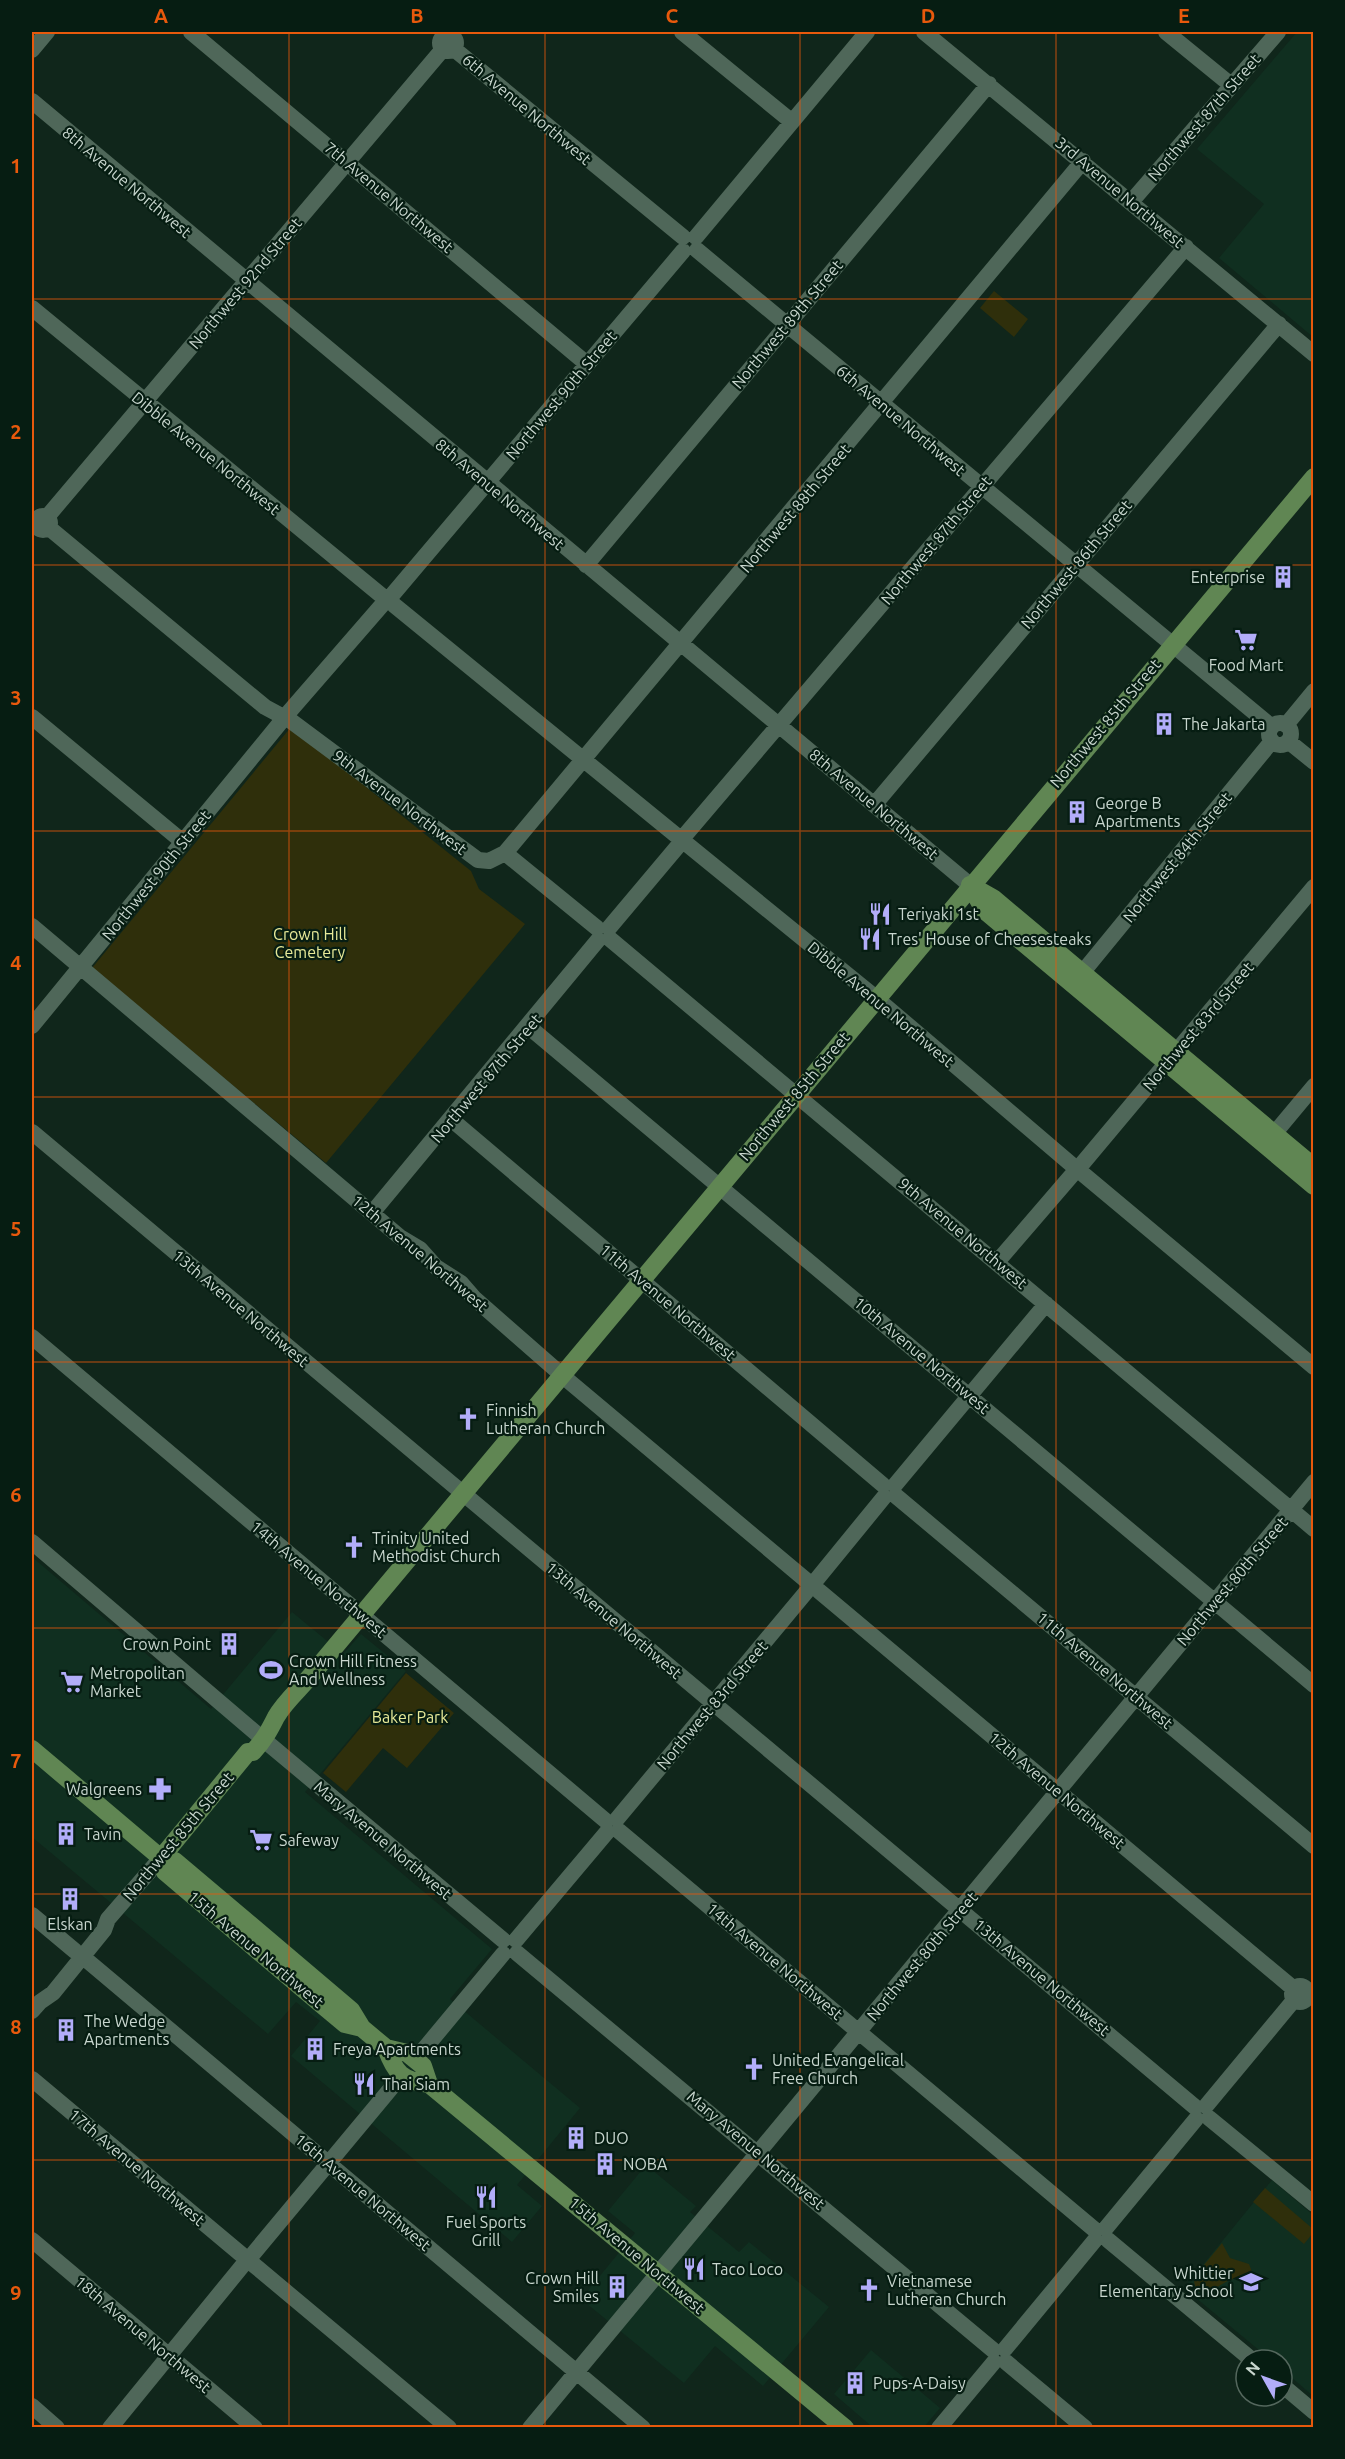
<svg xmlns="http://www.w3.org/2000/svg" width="1345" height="2459" viewBox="0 0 1345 2459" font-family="Ubuntu,sans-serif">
	<rect width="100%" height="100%" fill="#10261b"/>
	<path fill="#102f20" d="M1297,32H1313V337L1219,258L1264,204L1197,149Z
		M32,1557L211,1709L292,1612L343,1654L361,1634L406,1671L305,1792L492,1949L450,1999L580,2108L517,2185L542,2206L512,2242L291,2056L320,2021L296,2002L268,2034L32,1837Z
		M646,2165L696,2206L690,2212L739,2252L749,2242L829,2307L763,2386L715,2346L684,2383L581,2299L635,2233L608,2211Z
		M1272,2180L1313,2215V2396L1282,2369V2360H1271L1184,2288Z
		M871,2350L940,2408L924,2427H869L870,2425L834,2394Z"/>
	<path fill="#2f2f0b" d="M994,291L1028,319L1014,337L980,308Z
		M291,727L471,871L479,889L525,924L326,1163L92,968Z
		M406,1673L454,1713L407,1768L383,1748L346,1792L323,1773Z
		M1265,2188L1313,2229V2233L1304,2244L1253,2202Z
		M1222,2243L1230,2258L1249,2264L1254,2277C1246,2277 1238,2277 1230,2280C1218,2285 1194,2307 1194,2277Z"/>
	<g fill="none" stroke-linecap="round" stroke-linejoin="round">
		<path stroke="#4f6759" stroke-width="16" d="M191,32L587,364
			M682,32L791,121
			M924,32L1314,354
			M1166,32L1231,85
			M440 43a8 8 0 1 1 16 0a8 8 0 1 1-16 0Z
			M454,49L683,237
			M32,50L47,32
			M32,101L970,885
			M1131,202L1278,32
			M696,237L867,32
			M697,250L1272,727
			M32,308L382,596
			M36 523a7 7 0 1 1 14 0a7 7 0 1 1-14 0Z
			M47,517L443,49
			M48,527L265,707L278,714
			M586,565L989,84
			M393,594L683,251
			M394,605L677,836
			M289,712L382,605
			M32,717L183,842
			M291,721L478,860L489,861L505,853L597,928
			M1269 734a11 11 0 1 1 22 0a11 11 0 1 1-22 0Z
			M1286,725L1314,691
			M1288,741L1314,762
			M874,805L1279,324
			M686,834L1186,247
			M688,845L876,998L1072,1165
			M505,853L1083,161
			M32,926L400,1237L420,1249L436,1267L461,1283L474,1298L571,1383L807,1581
			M609,928L678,846
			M610,939L1314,1529
			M1082,973L1272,741
			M32,1026L280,723
			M529,1027L1314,1685
			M452,1120L883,1485
			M32,1132L1195,2107
			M1274,1134L1314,1086
			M1082,1164L1314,887
			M1083,1174L1314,1367
			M372,1213L598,940
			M997,1262L1072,1175
			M32,1337L606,1821
			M895,1485L1046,1304
			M896,1496L1314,1846
			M32,1542L257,1734
			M817,1579L884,1497
			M819,1591L1294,1989
			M264,1740L503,1940
			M617,1819L807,1591
			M619,1831L1095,2230
			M32,1915L75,1951
			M516,1940L607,1832
			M517,1953L993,2350
			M83,1957L643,2428
			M1292 1994a8 8 0 1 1 16 0a8 8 0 1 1-16 0Z
			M32,2011L40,2002L53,1993L104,1930L108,1919L161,1858
			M415,2060L503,1954
			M32,2079L242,2255
			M1206,2106L1294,2000
			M1209,2118L1314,2204
			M1106,2228L1196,2119
			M32,2240L255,2428
			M1108,2240L1252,2360
			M253,2254L402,2075
			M254,2265L449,2428
			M1005,2349L1095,2240
			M1006,2362L1085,2428
			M1282,2385L1314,2412
			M32,2406L57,2428
			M110,2428L243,2265
			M530,2428L1314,1482
			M939,2428L994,2362"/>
		<path stroke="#608653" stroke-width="18" d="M970,885L984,910L1314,1186
			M970,885L993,898L1314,1167
			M32,1749L161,1858L175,1861L351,2010L362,2028L386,2048L407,2053L423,2066L429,2084L845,2428
			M161,1858L248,1752H253C264,1740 269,1731 276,1717C285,1701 302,1687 313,1673L1314,477
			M161,1858L165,1872L322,2005L345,2024L362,2028
			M386,2048C395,2073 402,2081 429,2084"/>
	</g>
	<path fill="none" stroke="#e8590c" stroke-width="1.5" stroke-opacity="0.55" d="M289,32V2428M545,32V2428M800,32V2428M1056,32V2428M32,299H1314M32,565H1314M32,831H1314M32,1097H1314M32,1362H1314M32,1628H1314M32,1894H1314M32,2160H1314"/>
	<defs>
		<g id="building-bare" transform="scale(1.8)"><path d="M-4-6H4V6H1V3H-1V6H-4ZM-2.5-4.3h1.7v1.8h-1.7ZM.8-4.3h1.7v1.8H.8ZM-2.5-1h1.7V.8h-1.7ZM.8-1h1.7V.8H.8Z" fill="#b2adf9" stroke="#061d12" stroke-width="2.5" paint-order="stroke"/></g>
		<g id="supermarket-bare" transform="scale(1.8)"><path d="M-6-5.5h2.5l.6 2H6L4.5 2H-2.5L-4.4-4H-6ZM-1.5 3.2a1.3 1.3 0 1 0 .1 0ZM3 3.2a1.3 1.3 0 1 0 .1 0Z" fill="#b2adf9" stroke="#061d12" stroke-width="2.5" paint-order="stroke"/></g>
		<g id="restaurant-bare" transform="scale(1.8)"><path d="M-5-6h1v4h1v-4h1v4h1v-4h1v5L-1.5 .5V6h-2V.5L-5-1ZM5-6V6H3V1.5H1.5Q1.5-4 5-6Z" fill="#b2adf9" stroke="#061d12" stroke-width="2.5" paint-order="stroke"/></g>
		<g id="church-bare" transform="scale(1.8)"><path d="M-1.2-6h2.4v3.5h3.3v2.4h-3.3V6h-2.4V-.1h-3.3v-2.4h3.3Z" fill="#b2adf9" stroke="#061d12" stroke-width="2.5" paint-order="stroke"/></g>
		<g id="stadium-bare" transform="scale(1.8)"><path d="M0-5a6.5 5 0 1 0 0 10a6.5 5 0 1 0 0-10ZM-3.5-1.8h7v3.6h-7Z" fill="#b2adf9" stroke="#061d12" stroke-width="2.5" paint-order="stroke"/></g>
		<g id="pharmacy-bare" transform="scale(1.8)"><path d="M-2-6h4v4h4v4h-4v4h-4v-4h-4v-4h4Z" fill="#b2adf9" stroke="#061d12" stroke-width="2.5" paint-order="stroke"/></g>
		<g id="school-bare" transform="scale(1.8)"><path d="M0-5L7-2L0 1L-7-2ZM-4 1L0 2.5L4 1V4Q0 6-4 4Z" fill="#b2adf9" stroke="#061d12" stroke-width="2.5" paint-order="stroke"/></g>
	</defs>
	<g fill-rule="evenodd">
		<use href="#building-bare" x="1283" y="577"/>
		<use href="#supermarket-bare" x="1246" y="640"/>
		<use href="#building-bare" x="1164" y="724"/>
		<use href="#building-bare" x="1077" y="812"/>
		<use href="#restaurant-bare" x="880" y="914"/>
		<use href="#restaurant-bare" x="870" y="939"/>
		<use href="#church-bare" x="468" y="1419"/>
		<use href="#church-bare" x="354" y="1547"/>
		<use href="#building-bare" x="229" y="1644"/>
		<use href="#stadium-bare" x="271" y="1670"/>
		<use href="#supermarket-bare" x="72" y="1682"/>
		<use href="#pharmacy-bare" x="160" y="1789"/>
		<use href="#building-bare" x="66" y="1834"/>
		<use href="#supermarket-bare" x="261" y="1840"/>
		<use href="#building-bare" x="70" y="1899"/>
		<use href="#building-bare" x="66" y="2030"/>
		<use href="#building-bare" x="315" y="2049"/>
		<use href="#church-bare" x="754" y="2069"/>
		<use href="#restaurant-bare" x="364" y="2084"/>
		<use href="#building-bare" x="576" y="2138"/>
		<use href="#building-bare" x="605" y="2164"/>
		<use href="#restaurant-bare" x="486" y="2197"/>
		<use href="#restaurant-bare" x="694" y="2269"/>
		<use href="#school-bare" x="1251" y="2282"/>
		<use href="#building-bare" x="617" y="2287"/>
		<use href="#church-bare" x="869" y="2290"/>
		<use href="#building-bare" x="855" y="2383"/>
	</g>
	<g text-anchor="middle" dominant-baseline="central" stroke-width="4.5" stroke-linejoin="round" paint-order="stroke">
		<g font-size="16" fill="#c8d6ce" stroke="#061d12">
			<text transform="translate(527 109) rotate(40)">6th Avenue Northwest</text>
			<text transform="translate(1204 117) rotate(-49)">Northwest 87th Street</text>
			<text transform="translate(127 182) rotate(40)">8th Avenue Northwest</text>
			<text transform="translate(1120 192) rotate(40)">3rd Avenue Northwest</text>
			<text transform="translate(389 197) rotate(40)">7th Avenue Northwest</text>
			<text transform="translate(245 283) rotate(-50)">Northwest 92nd Street</text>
			<text transform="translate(787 324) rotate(-50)">Northwest 89th Street</text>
			<text transform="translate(561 395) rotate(-50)">Northwest 90th Street</text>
			<text transform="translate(901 420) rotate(40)">6th Avenue Northwest</text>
			<text transform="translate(206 453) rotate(39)">Dibble Avenue Northwest</text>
			<text transform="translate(500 494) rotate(40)">8th Avenue Northwest</text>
			<text transform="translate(795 508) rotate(-50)">Northwest 88th Street</text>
			<text transform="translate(936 540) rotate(-50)">Northwest 87th Street</text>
			<text transform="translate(1076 564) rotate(-50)">Northwest 86th Street</text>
			<text transform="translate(1105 723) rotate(-50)">Northwest 85th Street</text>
			<text transform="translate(400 802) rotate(37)">9th Avenue Northwest</text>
			<text transform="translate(874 804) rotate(40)">8th Avenue Northwest</text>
			<text transform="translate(1177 857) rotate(-51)">Northwest 84th Street</text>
			<text transform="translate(156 875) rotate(-51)">Northwest 90th Street</text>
			<text transform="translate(881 1004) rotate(40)">Dibble Avenue Northwest</text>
			<text transform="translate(1198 1026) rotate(-50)">Northwest 83rd Street</text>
			<text transform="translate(486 1078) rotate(-50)">Northwest 87th Street</text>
			<text transform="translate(794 1096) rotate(-50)">Northwest 85th Street</text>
			<text transform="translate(963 1233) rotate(40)">9th Avenue Northwest</text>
			<text transform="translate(420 1253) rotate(40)">12th Avenue Northwest</text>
			<text transform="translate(668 1302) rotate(40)">11th Avenue Northwest</text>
			<text transform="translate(241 1308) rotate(40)">13th Avenue Northwest</text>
			<text transform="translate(922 1355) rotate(40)">10th Avenue Northwest</text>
			<text transform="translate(319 1579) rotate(40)">14th Avenue Northwest</text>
			<text transform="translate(1232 1581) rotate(-50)">Northwest 80th Street</text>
			<text transform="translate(614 1620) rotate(40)">13th Avenue Northwest</text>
			<text transform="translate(1105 1670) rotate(40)">11th Avenue Northwest</text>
			<text transform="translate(712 1705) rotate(-50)">Northwest 83rd Street</text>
			<text transform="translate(1057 1790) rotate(40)">12th Avenue Northwest</text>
			<text transform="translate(178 1836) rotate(-50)">Northwest 85th Street</text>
			<text transform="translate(383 1840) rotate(40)">Mary Avenue Northwest</text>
			<text transform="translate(256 1949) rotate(40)">15th Avenue Northwest</text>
			<text transform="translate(922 1956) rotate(-50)">Northwest 80th Street</text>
			<text transform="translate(775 1961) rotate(40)">14th Avenue Northwest</text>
			<text transform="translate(1042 1977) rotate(40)">13th Avenue Northwest</text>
			<text transform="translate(756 2150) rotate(40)">Mary Avenue Northwest</text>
			<text transform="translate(137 2167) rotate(40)">17th Avenue Northwest</text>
			<text transform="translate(363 2192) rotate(40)">16th Avenue Northwest</text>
			<text transform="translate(637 2255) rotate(40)">15th Avenue Northwest</text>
			<text transform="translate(143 2334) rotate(40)">18th Avenue Northwest</text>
		</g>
		<g font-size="16" fill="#c8d6ce" stroke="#061d12" text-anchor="start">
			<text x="1265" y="577" text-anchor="end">Enterprise</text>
			<text x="1246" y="665" text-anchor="middle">Food Mart</text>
			<text x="1182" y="724">The Jakarta</text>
			<text x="1095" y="803">George B<tspan x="1095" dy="18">Apartments</tspan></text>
			<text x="898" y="914">Teriyaki 1st</text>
			<text x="888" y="939">Tres' House of Cheesesteaks</text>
			<text x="486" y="1410">Finnish<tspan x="486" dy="18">Lutheran Church</tspan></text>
			<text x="372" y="1538">Trinity United<tspan x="372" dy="18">Methodist Church</tspan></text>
			<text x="211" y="1644" text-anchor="end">Crown Point</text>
			<text x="289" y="1661">Crown Hill Fitness<tspan x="289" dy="18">And Wellness</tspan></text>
			<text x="90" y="1673">Metropolitan<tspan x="90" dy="18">Market</tspan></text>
			<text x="142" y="1789" text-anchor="end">Walgreens</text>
			<text x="84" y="1834">Tavin</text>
			<text x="279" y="1840">Safeway</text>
			<text x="70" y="1924" text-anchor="middle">Elskan</text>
			<text x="84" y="2021">The Wedge<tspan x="84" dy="18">Apartments</tspan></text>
			<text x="333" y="2049">Freya Apartments</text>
			<text x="772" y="2060">United Evangelical<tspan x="772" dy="18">Free Church</tspan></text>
			<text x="382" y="2084">Thai Siam</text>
			<text x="594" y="2138">DUO</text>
			<text x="623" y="2164">NOBA</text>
			<text x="486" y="2222" text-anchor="middle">Fuel Sports<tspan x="486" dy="18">Grill</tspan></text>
			<text x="712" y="2269">Taco Loco</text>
			<text x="1233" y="2273" text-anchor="end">Whittier<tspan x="1233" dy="18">Elementary School</tspan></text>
			<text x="599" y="2278" text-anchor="end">Crown Hill<tspan x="599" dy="18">Smiles</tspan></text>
			<text x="887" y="2281">Vietnamese<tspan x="887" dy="18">Lutheran Church</tspan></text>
			<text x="873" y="2383">Pups-A-Daisy</text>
		</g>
		<g font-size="16" fill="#e7e998" stroke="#061d12">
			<text x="310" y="934">Crown Hill<tspan x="310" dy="18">Cemetery</tspan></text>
			<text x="410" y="1717">Baker Park</text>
		</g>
	</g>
	<rect width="1345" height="2459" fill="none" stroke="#061d12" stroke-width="66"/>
	<g transform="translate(1264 2378) rotate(310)"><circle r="28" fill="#061d12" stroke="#54675d" stroke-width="1.5"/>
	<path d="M0-4.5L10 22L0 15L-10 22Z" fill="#b2adf9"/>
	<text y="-9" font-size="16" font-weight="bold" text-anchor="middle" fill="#c8d6ce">N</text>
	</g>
	<rect x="33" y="33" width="1279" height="2393" fill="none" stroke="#e8590c" stroke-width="2"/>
	<g font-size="20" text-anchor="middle" font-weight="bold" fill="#e8590c">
		<text x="161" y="23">A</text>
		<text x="417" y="23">B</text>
		<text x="672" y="23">C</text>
		<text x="928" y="23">D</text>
		<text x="1184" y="23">E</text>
		<text x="16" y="173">1</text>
		<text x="16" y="439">2</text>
		<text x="16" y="705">3</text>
		<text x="16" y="970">4</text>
		<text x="16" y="1236">5</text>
		<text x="16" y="1502">6</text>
		<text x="16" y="1768">7</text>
		<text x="16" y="2034">8</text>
		<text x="16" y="2300">9</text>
	</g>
</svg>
